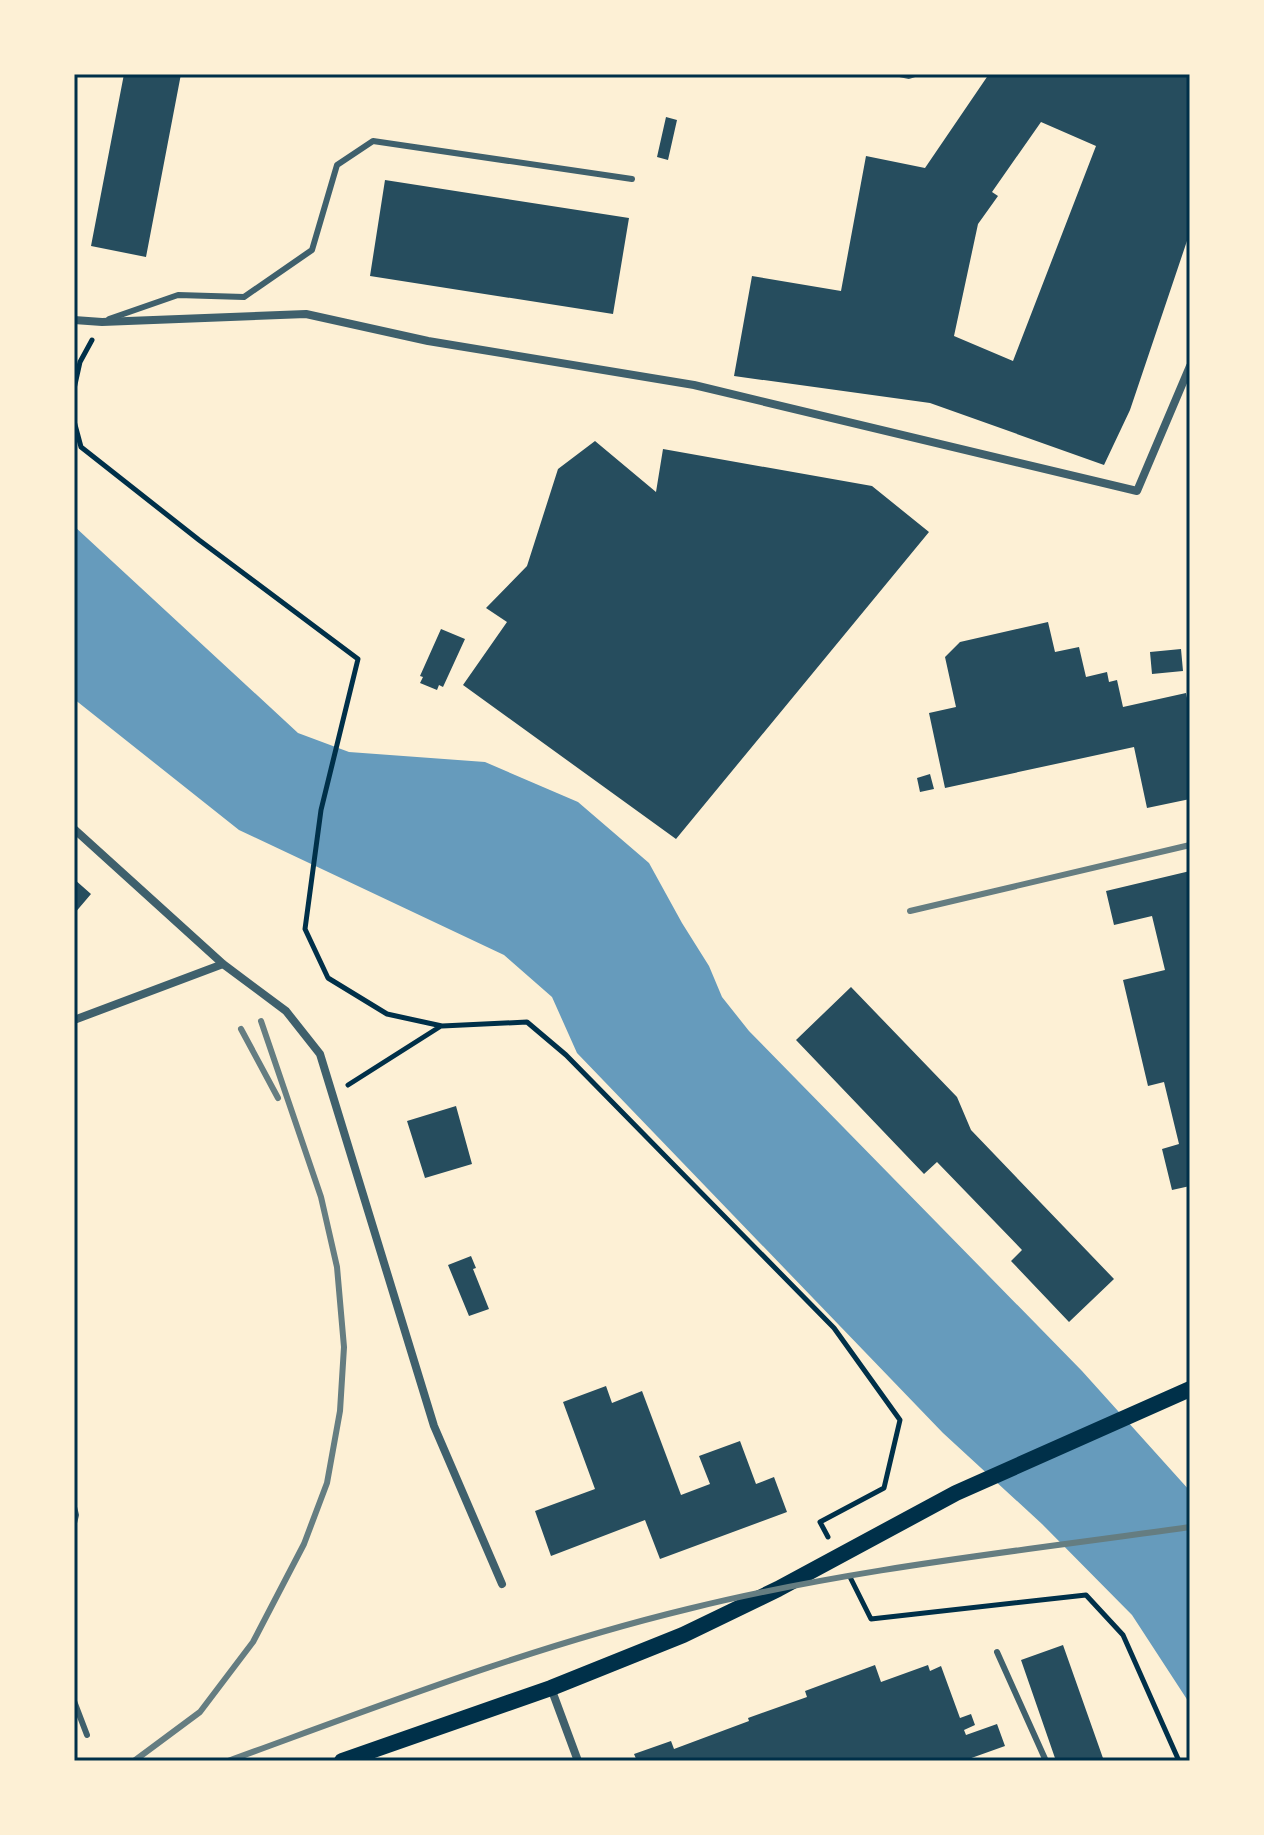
<svg xmlns="http://www.w3.org/2000/svg" width="1264" height="1835" viewBox="0 0 1264 1835" font-family="'Roboto Condensed',sans-serif">
	<rect width="100%" height="100%" fill="#fdf0d5"/>
	<path fill="#669bbc" d="M74,526L298,733L349,752L485,762L578,802L649,863L682,923L709,966L722,997L749,1031L1082,1371L1190,1491V1704L1132,1615L1042,1524L943,1433L577,1053L552,997L504,955L239,830L74,699Z"/>
	<path fill="#264d5e" fill-rule="evenodd" d="M124,74H181L146,257L91,246Z
		M989,74H1190V232L1130,410L1104,465L930,403L734,376L752,276L841,291L866,156L925,168ZM1041,122L1096,146L1013,361L954,336L978,224L998,196L992,192Z
		M666,117L677,120L668,160L657,157Z
		M385,180L629,218L613,314L370,276Z
		M595,441L656,492L663,449L872,486L929,532L676,839L463,685L507,622L486,608L527,566L558,469Z
		M1048,622L1055,652L1079,647L1086,677L1107,672L1109,682L1117,680L1123,707L1186,693L1190,713V799L1147,808L1134,747L945,788L929,713L956,707L945,657L960,642Z
		M441,629L465,639L443,687L439,685L437,690L420,683L423,677L420,676Z
		M1181,649L1183,671L1152,674L1150,652Z
		M930,774L934,789L920,792L917,778Z
		M1190,871V1186L1172,1190L1162,1149L1179,1144L1164,1082L1148,1086L1123,980L1165,970L1152,916L1114,925L1106,891Z
		M74,879L91,894L74,914Z
		M851,987L957,1097L971,1130L1114,1279L1069,1322L1011,1261L1022,1250L937,1162L924,1174L796,1040Z
		M456,1106L472,1164L425,1178L407,1121Z
		M471,1256L476,1268L473,1269L489,1309L469,1316L448,1265Z
		M606,1386L612,1403L642,1391L681,1495L710,1484L699,1456L740,1441L756,1484L774,1477L787,1512L660,1559L645,1520L551,1556L535,1511L595,1489L563,1402Z
		M1063,1645L1104,1761H1056L1021,1660Z
		M875,1665L881,1682L928,1665L930,1671L941,1666L960,1718L971,1714L975,1725L964,1730L966,1735L997,1724L1005,1746L963,1761H637L634,1754L671,1741L674,1749L749,1721L748,1718L807,1697L805,1691Z"/>
	<g fill="none" stroke-linecap="round" stroke-linejoin="round">
		<path stroke="#003049" stroke-width="5" d="M74,389L80,362L92,340
			M74,421L81,447L199,540L358,659L321,810L305,929L328,978L387,1014L442,1026L527,1022L566,1055L834,1328L900,1420L884,1488L820,1522L828,1537
			M348,1085L441,1026
			M850,1577L871,1619L1086,1595L1123,1635L1179,1761"/>
		<path stroke="#3f606c" stroke-width="6" d="M900,74L909,76L915,74
			M109,319L178,295L244,297L312,250L337,165L373,141L632,179
			M74,1507L76,1515L74,1523
			M997,1652L1046,1761
			M74,1701L87,1735"/>
		<path stroke="#3f606c" stroke-width="8" d="M74,320L102,322L306,314L428,341L694,385L1137,491L1190,366
			M74,829L223,964L286,1011L320,1054L434,1426L502,1584
			M74,1020L223,964
			M551,1688L578,1761"/>
		<path stroke="#003049" stroke-width="16" d="M342,1761L551,1688L683,1635L778,1589L956,1493L1190,1389"/>
		<path stroke="#657d81" stroke-width="6" d="M910,911L1190,845
			M241,1029L278,1098
			M134,1761L200,1712L253,1642L304,1544L327,1483L340,1411L344,1347L337,1267L321,1197L261,1021
			M228,1761C379,1706 531,1647 688,1609C853,1568 1022,1551 1190,1527"/>
	</g>
	<rect width="1264" height="1835" fill="none" stroke="#fdf0d5" stroke-width="152"/>
	<rect x="76" y="76" width="1112" height="1683" fill="none" stroke="#003049" stroke-width="3"/>
</svg>
